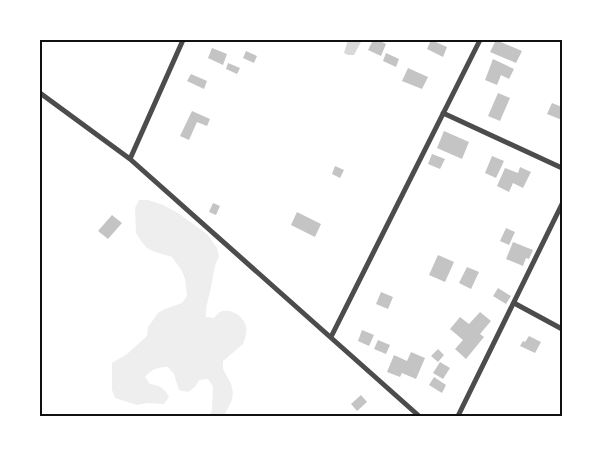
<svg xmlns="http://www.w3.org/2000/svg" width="602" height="456" viewBox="0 0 602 456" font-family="'Space Grotesk',sans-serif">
	<rect width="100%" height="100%" fill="#fff"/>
	<path fill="#eee" d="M139,200H148L163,205L178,213L207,234L217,248L219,256C213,268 213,280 210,292C208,301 205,308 206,317L214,318C216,316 218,313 220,312C230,307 245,317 246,327C247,333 245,339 243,344L223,361V369L231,384L233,392L232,400L224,416H209L212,410L213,386L208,379L199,380L195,387L188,392L179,390L174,374L168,367C158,367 152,369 145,377L150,384C160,385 164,388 169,397L164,404L147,403L137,405L115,398L112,390V363L127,354L147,336L148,327L158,313L165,309L182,303L187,296L185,279L182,271L172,257L155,252L147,248L141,241L136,233L135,208Z"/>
	<path fill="#d9d9d9" d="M348,40H362L354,55H348L344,53Z"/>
	<path fill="#c4c4c4" d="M373,40H378L386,44L381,56L368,50Z
		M431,40L447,47L443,57L427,49Z
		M496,40L522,51L516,63L490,52Z
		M212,48L227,54L223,65L208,58Z
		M246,51L257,56L254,63L243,58Z
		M386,53L399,59L396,67L383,61Z
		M493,59L514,69L509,79L501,75L497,85L485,80Z
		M228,63L240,68L237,74L226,69Z
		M408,68L428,77L422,89L402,81Z
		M191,74L207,81L204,89L187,81Z
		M498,93L510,98L500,121L488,116Z
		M552,103L562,107V120L547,114Z
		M192,111L210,119L207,126L197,122L189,140L180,136Z
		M444,131L469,142L462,159L437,148Z
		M432,154L445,159L440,169L428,164Z
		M492,156L504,161L496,178L485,173Z
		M335,166L344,170L340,178L332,174Z
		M520,167L531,172L523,188L513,183L509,192L497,186L505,168L518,173Z
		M213,203L220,206L216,215L209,212Z
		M297,212L321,224L315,237L291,225Z
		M112,215L122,223L108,239L98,231Z
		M506,228L515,232L509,245L500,241Z
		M513,242L533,250L529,259L526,258L523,266L506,259Z
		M438,255L454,262L445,282L429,275Z
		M467,267L479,272L471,289L459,283Z
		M498,288L511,296L506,304L493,296Z
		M381,292L393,297L388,309L376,304Z
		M480,312L491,321L480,334L484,337L466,359L455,349L463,340L450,329L460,317L469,324Z
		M362,330L374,335L369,346L358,341Z
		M529,336L541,342L535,353L520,346L523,341L525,342Z
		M378,340L390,345L386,354L374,349Z
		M438,349L444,355L438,362L431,356Z
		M411,352L425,358L416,379L402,373L400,377L387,372L394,355L407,361Z
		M440,362L450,368L443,379L433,373Z
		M434,377L446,385L442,393L429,385Z
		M361,395L367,402L357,411L351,404Z"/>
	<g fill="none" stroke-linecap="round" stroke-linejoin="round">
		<path stroke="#4c4c4c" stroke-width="5" d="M40,93L130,159L419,416
			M443,113L562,168
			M130,159L183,40
			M514,303L562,329
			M331,337L480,40
			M458,416L562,204"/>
	</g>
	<rect width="602" height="456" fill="none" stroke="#ffffff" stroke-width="82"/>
	<rect x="41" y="41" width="520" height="374" fill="none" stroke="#111" stroke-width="2"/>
</svg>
